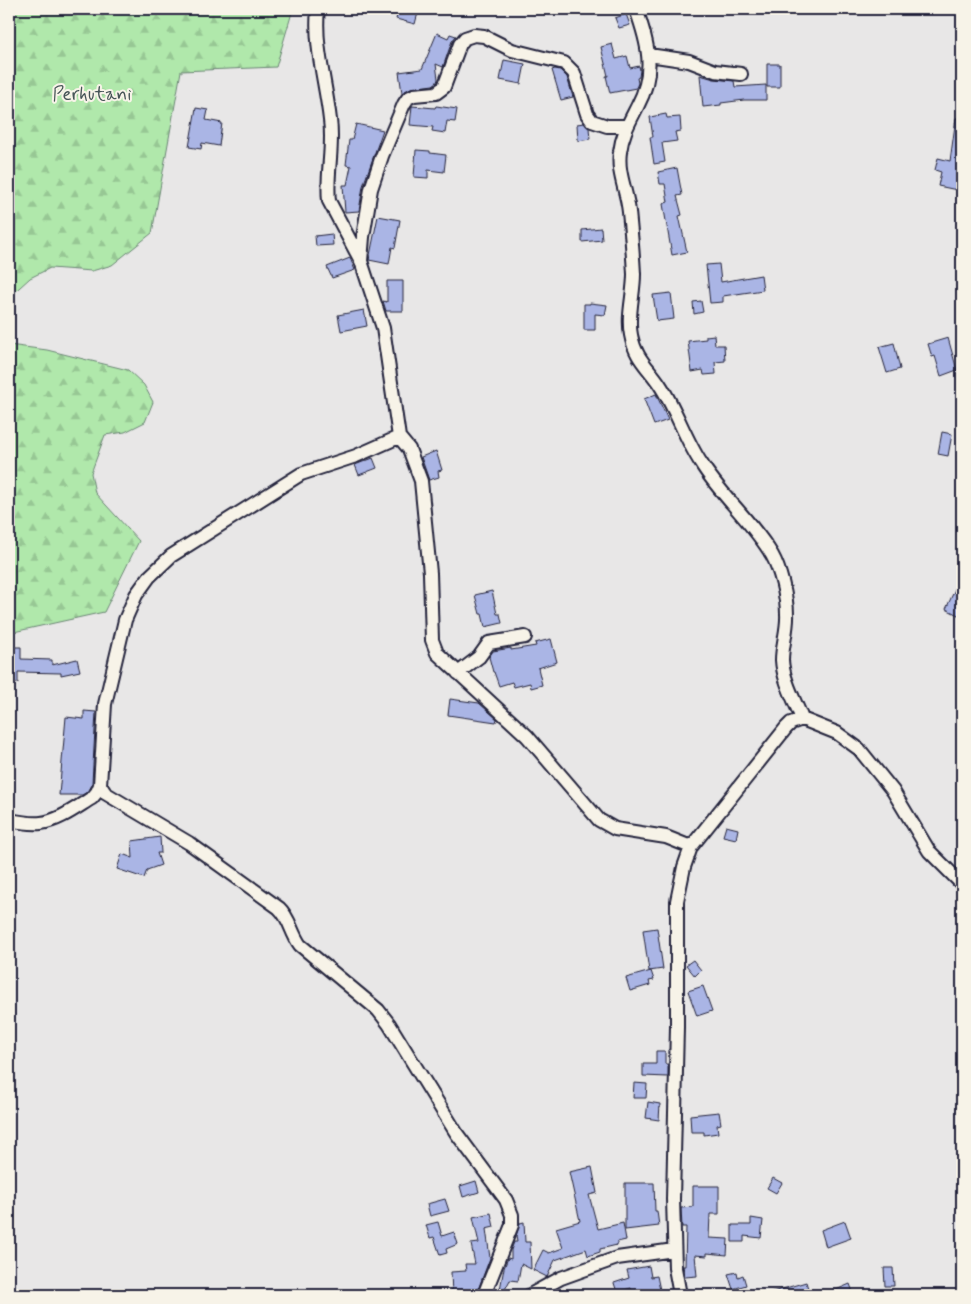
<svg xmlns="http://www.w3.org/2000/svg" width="971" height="1304" viewBox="0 0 971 1304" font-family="Mynerve,sans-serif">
	<defs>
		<pattern id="forest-firs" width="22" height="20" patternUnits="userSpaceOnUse" patternTransform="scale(1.25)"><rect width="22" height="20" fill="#b0e8ab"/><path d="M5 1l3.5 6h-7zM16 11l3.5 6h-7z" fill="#97c794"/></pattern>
	</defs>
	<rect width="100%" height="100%" fill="#e8e7e7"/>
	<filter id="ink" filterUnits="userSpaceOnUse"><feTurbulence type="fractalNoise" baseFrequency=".02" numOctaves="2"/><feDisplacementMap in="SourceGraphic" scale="10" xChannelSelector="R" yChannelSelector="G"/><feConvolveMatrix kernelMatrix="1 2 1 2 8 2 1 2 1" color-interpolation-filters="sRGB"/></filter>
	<g filter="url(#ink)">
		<path fill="url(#forest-firs)" stroke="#698573" d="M9,9H293L276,67L181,71L152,233L112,265L92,271L50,268L30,278L9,297Z
			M9,345L47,350L128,370L144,385L153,402L145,422L125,432L105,435L91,473L95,493L139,541L104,612L9,633Z"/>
		<path fill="#aab5e5" stroke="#22223b" d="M399,9H419L415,24L396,19Z
			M626,14L630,25L619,28L615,18Z
			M437,33L448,38L450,34L456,36L452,41L443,67L436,64L438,79L437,82L433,85L411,88L402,93L399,72L422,69Z
			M612,44L616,59L627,56L630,68L639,66L640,70L639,77L637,78L638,83L636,88L610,93L606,76H608L601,47Z
			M504,60L525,64L521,84L500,80Z
			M767,64H780V87H767Z
			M555,69L560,70L567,77L573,97L561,100L552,70Z
			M700,75L714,79L734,81L735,87L766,85V100H744L721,103V105L703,107Z
			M412,106L435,108L436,106L457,109L455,122L447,121L445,133L432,131L433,127L410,125Z
			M196,108L208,110L206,120L222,123L219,146L202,143L201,149L189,147Z
			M666,114L667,118L680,117L681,131L675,132L677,141L662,143L665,162L654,164L650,137H653L650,117Z
			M956,118H962V191L938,186L941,172L935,170L938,158L950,161Z
			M584,123L589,128L590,139L578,141L577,124Z
			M356,124L383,130L363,186L359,211L345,212L343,185H347L351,166L346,165L349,140H352Z
			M416,150L430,151V153L446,155L444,172L428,170V178L414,177Z
			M677,168L682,195L677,196L682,215L679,216L687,252L672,255L663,204L668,202L665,184H660L658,172Z
			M378,216L400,220L395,248L392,247L389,264L369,260Z
			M601,228L602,240L582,242V230Z
			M332,234L333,245L316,246L315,236Z
			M350,258L355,270L332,278L327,267Z
			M719,264L721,282L761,275L763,290L723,296V302L710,303L706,265Z
			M387,281H403V311H386L383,301L387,302Z
			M671,293L674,319L657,321L653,295Z
			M701,301L703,312L694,314L693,302Z
			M590,303L607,305L605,315L595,314V330H584V304H590Z
			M364,310L367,326L341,331L338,315Z
			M714,335L715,345H724L725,361L715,362L716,374L704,375L703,370L692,372L688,341L706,339V336Z
			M948,338L957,370L941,376L935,356L932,357L928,344Z
			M894,343L900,369L887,373L879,347Z
			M656,394L668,420L654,425L644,399Z
			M942,432L952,434L948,456L938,454Z
			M436,451L442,470L438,471L439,477L429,480L421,457Z
			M373,458L377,468L359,475L355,465Z
			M956,587L962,590V617L946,609Z
			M492,591L497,614H500L502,623L485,627L482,614H480L475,595Z
			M551,639L557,662L538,668L542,685L531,688L530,683L514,687L512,682L499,686L494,672H493L489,657L493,651L511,648V650L536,646L535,643Z
			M9,647H21V659L52,660V665L77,659L80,671L61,675V673L18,672V683H9Z
			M450,699L479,703L497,719L496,722L448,715Z
			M84,711L96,712L92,783L87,792L82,795H59L66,717L84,719Z
			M726,826L738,829L736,839L723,836Z
			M160,837L161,853H157L161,865L147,870L144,878L117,869L122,854L133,858L132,841Z
			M657,928L663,969L649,971L643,930Z
			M693,960L701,970L695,976L686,965Z
			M651,971L654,980L649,981L650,985L630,991L626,978Z
			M703,986L712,1011L697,1016L688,991Z
			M656,1051H665V1064H668V1077L643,1076V1064H656Z
			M634,1083L647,1084L646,1098H633Z
			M648,1102L660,1104L659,1120L646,1118Z
			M719,1112L721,1124L717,1125L718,1133L704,1135V1132H691L690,1115Z
			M592,1167L597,1193L589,1195L598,1229L623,1223L626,1240L617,1242V1245L600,1249V1252L588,1256L586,1249L555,1260L547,1277L533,1270L543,1250L549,1253L563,1248L556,1228L580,1221L569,1172Z
			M773,1178L782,1183L776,1193L767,1188Z
			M476,1181L479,1192L463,1197L460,1186Z
			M625,1183H654L655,1211H657L659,1226L625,1230Z
			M693,1186H719V1214H710L709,1238L728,1239L727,1255L707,1253V1256L695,1255L697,1276L685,1277L683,1266H685L686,1227H682L681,1208L693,1207Z
			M445,1199L449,1211L430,1216L427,1204Z
			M491,1213L494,1227L486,1229L490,1258L476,1295H452L451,1272L466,1271L465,1264H475L471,1244L479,1243L473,1217Z
			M751,1218L763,1220L761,1238L744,1236V1242H732V1225H751Z
			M845,1221L851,1238L826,1247L821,1230Z
			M438,1222L442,1236L454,1232L458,1244L446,1249L447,1253L440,1255L434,1237L430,1238L426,1225Z
			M524,1222L525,1242H530L531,1269L521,1264L518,1281L510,1280L502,1295H499L504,1268L508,1258L511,1259V1250L514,1242H517L516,1236L520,1223Z
			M649,1266L651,1277L657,1276L661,1295H632L631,1288L617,1292L614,1283L629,1278L627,1270Z
			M884,1268H893L894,1286H885Z
			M737,1272L738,1277L743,1275L746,1285L733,1289L728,1274Z
			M806,1282L810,1295H769V1293Z
			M850,1284L854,1295H824Z"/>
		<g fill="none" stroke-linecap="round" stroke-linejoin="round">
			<g stroke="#22223b" stroke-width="16">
				<path id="street" d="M318,9C314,46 326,83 330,120C334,147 326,174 329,201L361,261
					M636,9C648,43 656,71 638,105C630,121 622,134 620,152C617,173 627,191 629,212C631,232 633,254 634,274C634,294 627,316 631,335C635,358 648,367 660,385C676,409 685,439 701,463C721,496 752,521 772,555C780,569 787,597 787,614C788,629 782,645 782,660C783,680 795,701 802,719
					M649,55L689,61L715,71L741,74
					M626,126H607L592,121L587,114L574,73L564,63L512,50L484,36L474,35L465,38L460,44L444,87L436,93L414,95L408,98L404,104L382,156L371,189L363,237L361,261L383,328L399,437L409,449L421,481L430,573L432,640L437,653L527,736L599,820L615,829L666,837L691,847
					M399,437L356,456L301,474L171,556L149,577L136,595L125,620L105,704L100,785L105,793L189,843L279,908C290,918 291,933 300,945L378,1010L389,1024L457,1134L506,1200L512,1215V1225L484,1295
					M458,673L479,657L489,643L525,637
					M9,820C19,822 30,824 41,823C59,821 77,807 92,798L97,792L100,785
					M530,1295L561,1278L617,1258L674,1250
					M680,1295L675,1268L673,1199L677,1027V901L684,867L691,847L786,728L791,723L802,719L837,733L859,749L893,791L929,851L962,884"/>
			</g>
			<use href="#street" stroke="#f7f3e8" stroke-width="12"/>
		</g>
	</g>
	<g text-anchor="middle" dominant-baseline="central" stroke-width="4" stroke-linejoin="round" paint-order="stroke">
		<g font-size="19" fill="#465457" stroke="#f7f3e8">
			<text x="92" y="94">Perhutani</text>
		</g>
	</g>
	<rect width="971" height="1304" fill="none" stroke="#f7f3e8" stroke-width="30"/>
	<rect x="15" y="15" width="941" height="1274" fill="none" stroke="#22223b" stroke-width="2" filter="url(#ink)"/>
</svg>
